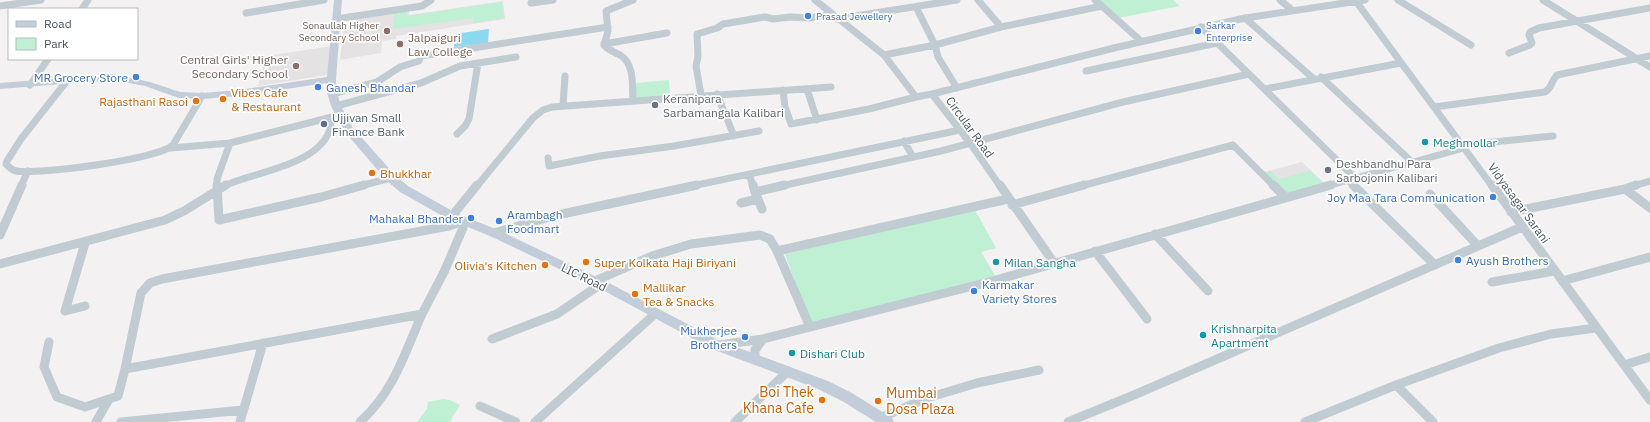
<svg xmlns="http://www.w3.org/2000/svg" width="1650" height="422" viewBox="0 0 1650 422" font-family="'IBM Plex Sans',sans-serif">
	<rect width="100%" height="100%" fill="#f3f1f1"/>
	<path fill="#e4e2e3" d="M503,1L505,19L396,36V39L382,41L381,53L340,60L344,25L356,23L357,15L409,7V15Z
		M332,46L327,75L258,86L266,56Z
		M1302,162L1326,185L1291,195L1264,172Z"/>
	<path fill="#bff0d3" d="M1098,0H1173L1180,6L1118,18Z
		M502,2L504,18L474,23L473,18L393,29L394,14L407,12V16Z
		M669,80L670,96L641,99L636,97V83Z
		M1270,171L1279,179L1310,171L1326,185L1286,193L1265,173Z
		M975,210L996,248L981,252L996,277L810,324L785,254Z
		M443,399L450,400L460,405L450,421L452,422H417L427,409L428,402Z"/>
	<path fill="#8cd8ee" d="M489,29L488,43L454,47L455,34Z"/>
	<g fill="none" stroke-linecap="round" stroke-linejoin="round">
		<path stroke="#c1cbd2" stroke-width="7" d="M633,0L606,11L608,31L604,45C608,50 614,52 620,55C635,64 632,86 633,101
			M815,0L884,55L916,97L932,94L970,143L1000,186
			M978,0L1001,27
			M1095,0L1141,41
			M1280,0L1292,10
			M1355,0L1492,186
			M1398,0L1471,45
			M1543,0L1650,67
			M531,3L553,0
			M0,6L41,0
			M82,9L88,0
			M246,13L324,0
			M1245,18L1314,79
			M336,19L422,6L431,0
			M837,19L957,0
			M1201,27L1355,178
			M604,44L667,33
			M1509,53L1530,45L1532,43L1529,35L1530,32L1539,28L1650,8
			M884,55L935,45L916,7
			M1086,71L1217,43
			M1321,77L1412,162
			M66,82L21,139L7,161L6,164C9,167 11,170 16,171C38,175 159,159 173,145L202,96
			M30,85L48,59
			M957,88L938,57L935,45L1001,27L1102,6
			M807,89L817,120
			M1265,89L1401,63
			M783,90L785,107L791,124L869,109L916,97
			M332,94L377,82L400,67L419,61L421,56L608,27
			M717,94L734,136
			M932,94L1114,48L1245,18L1365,0
			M701,95L696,66L698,56L697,34L717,28L723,24L765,17L773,19L790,17L810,18L830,14
			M563,105L565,76
			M336,106L421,83L460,66L516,57
			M1434,107L1545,92C1552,88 1551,81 1557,75L1650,56
			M457,134L465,126L469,119L478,63
			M904,141L913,157
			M1462,145L1553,136
			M171,148L230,143
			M548,158L549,166L600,156L674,146L759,131
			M749,174L753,186
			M1348,180L1354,186
			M21,186L28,171
			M217,186V179L230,143L332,117
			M224,186C254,172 315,166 329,132C331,128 331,122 332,117L339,114
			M360,186L391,178
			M477,186L533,118L543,110L552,107L831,87
			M692,186L960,130
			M781,186L941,151L1123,102L1249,74
			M1081,186L1233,145L1274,186
			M1327,186L1464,148
			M1633,186L1650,181"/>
		<path stroke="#c1cbd2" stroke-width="9" d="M217,185L219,220L321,197L364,185
			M753,185L755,192L785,185
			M1000,185L1054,263
			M1273,185L1285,197
			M1353,185L1435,265
			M1492,185L1650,400
			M1625,189L1650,208
			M755,192L762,209
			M1430,194L1478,246
			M741,203L758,199
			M1012,205L1084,185
			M1511,212L1625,189L1636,185
			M452,216L477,185
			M463,221V228L444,272L422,314L125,369L141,293L150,283L162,279L449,226Z
			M494,233L553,216L697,185
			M1155,234L1208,291
			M0,235L22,185
			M85,243L65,311L85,306
			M1095,251L1147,319
			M0,264L165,220L184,211L226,185
			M595,281L652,256L691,244L760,235L770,239L777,251
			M1562,281L1650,257
			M1492,282L1554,271
			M810,327L777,251L1008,199
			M492,339L557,314L601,284
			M49,342L44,367L57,397L85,407L118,396L125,369
			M719,345L763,339L989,282L1331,185
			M755,359V350L763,339
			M1624,365L1650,357
			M1396,385L1433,422
			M480,406L516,422
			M880,418L927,398L977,383L1039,370
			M96,422L109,399
			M121,422L243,410
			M240,422L263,343
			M360,422C394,391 404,355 422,314
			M535,422L656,313
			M735,422L788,371
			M1068,422L1134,395L1522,227
			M1305,422L1396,385L1499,348L1551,334L1596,328"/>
		<path fill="#c3cdd9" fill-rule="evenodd" d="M334,0H342L336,79V89L341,106L353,128L395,175L408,186L456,213L498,230L605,281L720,341L828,381L852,393L892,418L894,422H876L842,401L818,389L712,349L597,287L490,236L448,219L400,192L387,181L345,132L331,106L326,89V83L239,96L202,99L179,98L145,86L113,80L0,89V83L113,74L150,82L180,92L202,93L239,90L327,77Z"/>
	</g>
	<g fill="#3f7fe0" stroke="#fff" stroke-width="1.5">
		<circle cx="808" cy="16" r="4"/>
		<circle cx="1198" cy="31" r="4"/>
		<circle cx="136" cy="77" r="4"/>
		<circle cx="318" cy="87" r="4"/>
		<circle cx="1493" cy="197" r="4"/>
		<circle cx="471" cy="218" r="4"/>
		<circle cx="499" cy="221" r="4"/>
		<circle cx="1458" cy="260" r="4"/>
		<circle cx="974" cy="291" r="4"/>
		<circle cx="745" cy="337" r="4"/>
	</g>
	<g fill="#8d6e63" stroke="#fff" stroke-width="1.5">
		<circle cx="387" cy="31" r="4"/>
		<circle cx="400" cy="44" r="4"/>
		<circle cx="296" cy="66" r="4"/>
	</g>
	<g fill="#e8710a" stroke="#fff" stroke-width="1.5">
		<circle cx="223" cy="99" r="4"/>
		<circle cx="196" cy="101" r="4"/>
		<circle cx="372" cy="173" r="4"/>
		<circle cx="586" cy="262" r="4"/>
		<circle cx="545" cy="265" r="4"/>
		<circle cx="635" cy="294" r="4"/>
		<circle cx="822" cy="400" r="4"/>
		<circle cx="878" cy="401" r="4"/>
	</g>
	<g fill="#6b7280" stroke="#fff" stroke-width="1.5">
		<circle cx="655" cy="105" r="4"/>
		<circle cx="1328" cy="170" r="4"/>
	</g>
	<circle fill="#5c6f8a" stroke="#fff" stroke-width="1.5" cx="324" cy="124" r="4"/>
	<g fill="#0f9aa8" stroke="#fff" stroke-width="1.5">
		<circle cx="1425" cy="142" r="4"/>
		<circle cx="996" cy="262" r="4"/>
		<circle cx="1203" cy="335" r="4"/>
		<circle cx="792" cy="353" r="4"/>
	</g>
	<g text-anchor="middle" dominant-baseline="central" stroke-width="3.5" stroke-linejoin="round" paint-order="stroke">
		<g font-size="10" fill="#366cbe" stroke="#fff" text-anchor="start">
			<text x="816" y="16">Prasad Jewellery</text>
			<text x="1206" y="25">Sarkar<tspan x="1206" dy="12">Enterprise</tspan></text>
		</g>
		<g font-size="10" fill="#785e54" stroke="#fff" text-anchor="end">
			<text x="379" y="25">Sonaullah Higher<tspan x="379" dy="12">Secondary School</tspan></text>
		</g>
		<g font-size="12" fill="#785e54" stroke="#fff" text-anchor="start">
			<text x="408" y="37">Jalpaiguri<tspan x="408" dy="14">Law College</tspan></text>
			<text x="288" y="59" text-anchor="end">Central Girls' Higher<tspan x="288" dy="14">Secondary School</tspan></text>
		</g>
		<g font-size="12" fill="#366cbe" stroke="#fff" text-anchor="end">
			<text x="128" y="77">MR Grocery Store</text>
			<text x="326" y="87" text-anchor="start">Ganesh Bhandar</text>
			<text x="1485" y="197">Joy Maa Tara Communication</text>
			<text x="507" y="214" text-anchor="start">Arambagh<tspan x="507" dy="14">Foodmart</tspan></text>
			<text x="463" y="218">Mahakal Bhander</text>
			<text x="1466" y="260" text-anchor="start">Ayush Brothers</text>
			<text x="982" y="284" text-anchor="start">Karmakar<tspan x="982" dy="14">Variety Stores</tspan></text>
			<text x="737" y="330">Mukherjee<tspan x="737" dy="14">Brothers</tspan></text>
		</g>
		<g font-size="12" fill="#c56008" stroke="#fff" text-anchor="start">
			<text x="231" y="92">Vibes Cafe<tspan x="231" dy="14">&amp; Restaurant</tspan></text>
			<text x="188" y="101" text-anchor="end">Rajasthani Rasoi</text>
			<text x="380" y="173">Bhukkhar</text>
			<text x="594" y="262">Super Kolkata Haji Biriyani</text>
			<text x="537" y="265" text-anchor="end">Olivia's Kitchen</text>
			<text x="643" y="287">Mallikar<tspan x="643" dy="14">Tea &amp; Snacks</tspan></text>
		</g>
		<g font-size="12" fill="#5b616d" stroke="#fff" text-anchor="start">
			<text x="663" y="98">Keranipara<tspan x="663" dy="14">Sarbamangala Kalibari</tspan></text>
			<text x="1336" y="163">Deshbandhu Para<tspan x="1336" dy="14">Sarbojonin Kalibari</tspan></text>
		</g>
		<g font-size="12" fill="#4e5e75" stroke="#fff" text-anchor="start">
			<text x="332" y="117">Ujjivan Small<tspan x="332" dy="14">Finance Bank</tspan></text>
		</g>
		<g font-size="12" fill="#48545f" stroke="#fff">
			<text transform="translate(970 127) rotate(54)">Circular Road</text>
			<text transform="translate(1519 203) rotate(54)">Vidyasagar Sarani</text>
			<text transform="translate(584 277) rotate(26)">LIC Road</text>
		</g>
		<g font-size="12" fill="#0d838f" stroke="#fff" text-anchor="start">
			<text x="1433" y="142">Meghmollar</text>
			<text x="1004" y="262">Milan Sangha</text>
			<text x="1211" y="328">Krishnarpita<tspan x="1211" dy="14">Apartment</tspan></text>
			<text x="800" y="353">Dishari Club</text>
		</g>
		<g font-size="14" fill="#c56008" stroke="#fff" text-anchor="end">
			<text x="814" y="392">Boi Thek<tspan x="814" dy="16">Khana Cafe</tspan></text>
			<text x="886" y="393" text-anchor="start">Mumbai<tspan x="886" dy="16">Dosa Plaza</tspan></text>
		</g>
	</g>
	<rect x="8" y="8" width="130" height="52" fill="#ffffff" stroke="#b6bbbf"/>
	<rect x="16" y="21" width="20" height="6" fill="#c3cdd9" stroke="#b6bbbf"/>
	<text x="44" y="28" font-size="12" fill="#48545f">Road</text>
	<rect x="16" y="38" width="20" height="12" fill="#bff0d3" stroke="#b6bbbf"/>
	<text x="44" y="48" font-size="12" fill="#48545f">Park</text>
</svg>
